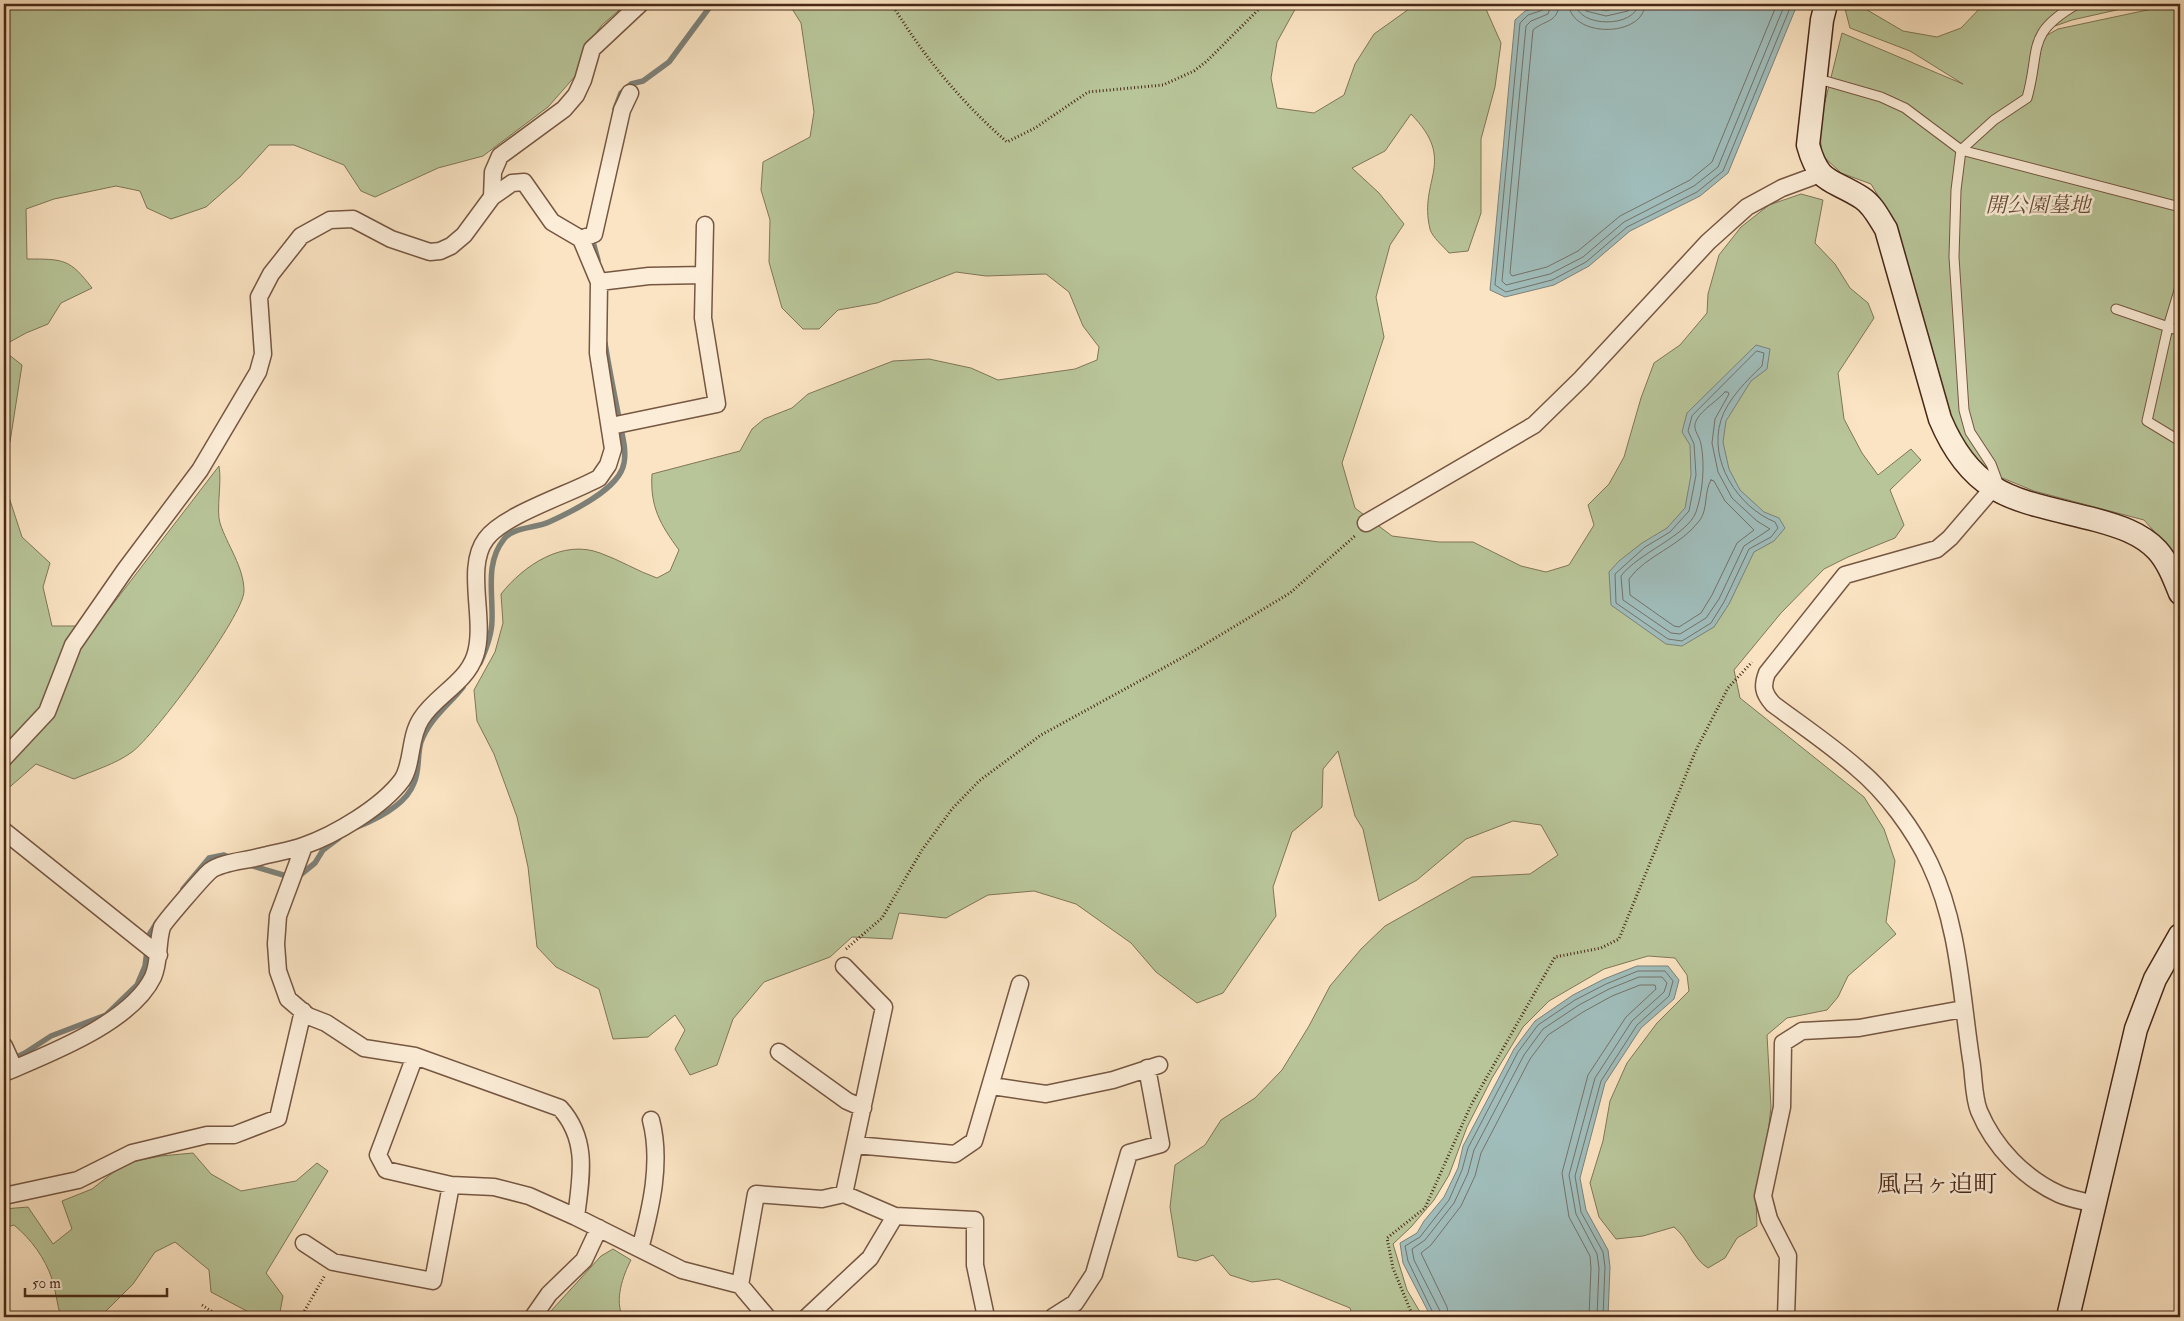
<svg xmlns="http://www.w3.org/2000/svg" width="2184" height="1321" viewBox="0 0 2184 1321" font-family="'IM FELL Double Pica','Noto Serif JP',serif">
	<rect width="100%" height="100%" fill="#fbe4c3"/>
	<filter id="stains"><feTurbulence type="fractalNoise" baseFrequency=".004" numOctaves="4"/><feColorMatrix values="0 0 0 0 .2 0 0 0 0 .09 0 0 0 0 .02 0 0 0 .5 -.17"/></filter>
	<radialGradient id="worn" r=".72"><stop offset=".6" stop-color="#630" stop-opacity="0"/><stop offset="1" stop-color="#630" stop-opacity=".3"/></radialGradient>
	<path fill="#b8c599" stroke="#807658" d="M4,4H626L602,25L584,49L577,74L548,107L483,156L438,168L375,197L361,191L344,165L294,145H269L240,177L206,207L171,219L147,208L140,191L116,186L54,199L26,209L27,259C64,259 70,259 92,288L61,303L48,324L26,333L8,343L4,348Z
		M789,4H1298L1277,42L1271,78L1277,108L1314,113L1344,95L1355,64L1374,34L1416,4H1461L1485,7L1501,43L1495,87L1481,139V213L1468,251L1449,253C1444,247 1432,237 1430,229C1418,179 1458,162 1411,114L1385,151L1352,168L1379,193L1404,224L1390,245L1376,297L1384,337L1342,463L1355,508L1392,536L1439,542H1473L1521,566L1546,572L1569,565L1594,525L1588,505L1609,484L1624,457L1641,398L1654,363L1680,345L1707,313L1708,294L1719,255L1741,227L1769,205L1801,194L1823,200L1815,243L1835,264L1850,288L1868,303L1874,318L1838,373L1844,419L1862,453L1878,475L1911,449L1921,460L1890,490L1904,525L1895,538L1848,557L1824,569L1781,613L1734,670L1740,698L1864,797L1884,829L1895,861L1886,922L1896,934L1848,976L1838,997L1827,1010L1787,1018L1767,1035L1771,1107L1765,1161L1756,1200L1757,1226L1737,1238L1725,1258L1708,1268C1692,1258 1689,1239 1674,1227L1643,1236L1616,1239L1599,1217L1590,1183L1603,1141L1610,1101L1627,1063L1657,1023L1689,991L1687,975L1675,958L1648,956L1604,969L1549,1001L1523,1027L1492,1078L1467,1127L1449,1175L1434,1200L1411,1227L1393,1244L1407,1290L1423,1317H1353L1350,1308L1278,1279L1252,1282L1230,1275L1213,1255L1196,1261L1178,1257L1170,1207L1175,1165L1205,1145L1221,1120L1255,1098L1282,1070L1309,1026L1330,986L1361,949L1385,926L1472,877L1530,874L1558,855L1541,825L1513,821L1466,839L1417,880L1379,901L1363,829L1355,816L1338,751L1323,769L1322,807L1292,832L1273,887L1276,916L1223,993L1197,1003L1156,972L1131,943L1076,904L1034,891L988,895L946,918L899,913L892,939L852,937L830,957L764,982L733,1019L717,1065L690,1075L675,1049L685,1030L675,1015L648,1037L613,1039L599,989L556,967L537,947L528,867L517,817L494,754L477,721L474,690L495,652L503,623L501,594C524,565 563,539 600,553C620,560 637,571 657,578L670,571L679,550C660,524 650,507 652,474L740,451L752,429L764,419L792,408L808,394L893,361L929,359L971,368L998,380L1075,369L1097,360L1099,347L1083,326L1069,292L1046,274L986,276L956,272L877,303L838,310L819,329H803L782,308L769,262L770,220L761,190L763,162L810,137L814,112L801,23Z
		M1857,4L1903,31L1937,37L1961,28L1984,4H2143L2072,20L2052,27L2042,38L2058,29L2166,6V4H2180V560L2144,520L2034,491L1983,470L1955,429L1906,257L1889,214L1871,184L1841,173L1822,155L1819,126L1842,33L1963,84L1910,51L1850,28L1845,9Z
		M4,351L22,365L10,442L4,453Z
		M219,466C222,483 216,510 220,523C227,545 244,567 244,591C244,615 154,736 132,752C116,764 92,771 74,779L36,764L4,792V482L22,537L50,563L43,587L52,626H96Z
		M193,1153L211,1174L241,1191L296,1181L317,1163L328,1171L266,1273L283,1296L279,1317H258L211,1292L209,1270L175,1242L155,1252L133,1284L104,1313L103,1317H61C57,1305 56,1291 52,1279C45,1258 31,1239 14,1225L4,1228V1209L28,1207L53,1244L72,1229L62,1201L92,1189L125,1163L161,1156Z
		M613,1249L631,1260C623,1275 614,1301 623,1317H549L551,1311L601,1256Z"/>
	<path fill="#a0bdbb" stroke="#7d8179" d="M1550,4H1580L1606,11L1629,4H1804L1795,10L1728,173L1700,196L1630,231L1589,266L1554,285L1505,297L1490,290L1515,20L1525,11Z
		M1756,345L1770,349L1767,369L1751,381L1726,421L1723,442L1729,469L1740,490L1764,512L1779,518L1785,528L1774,541L1754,552L1729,604L1714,627L1682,646L1666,644L1611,605L1609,572L1619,561L1642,543L1667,528L1685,508L1691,475L1690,445L1682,432L1687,413Z
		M1637,966H1668L1679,980L1674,999L1641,1028L1605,1083L1580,1178L1586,1210L1608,1250L1610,1267L1608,1317H1431L1403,1263L1400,1243L1417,1233L1424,1221L1444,1197L1458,1168L1463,1146L1514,1049L1535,1021L1573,995L1604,979Z"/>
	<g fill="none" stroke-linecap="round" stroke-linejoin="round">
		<path stroke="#747269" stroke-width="1" d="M1545,4L1543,10L1528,15L1520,23L1495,285L1506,292L1552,280L1586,262L1627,227L1697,192L1723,171L1790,8L1795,4
			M1551,4L1548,14L1531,21L1526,26L1502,281L1506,285L1550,274L1583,257L1624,222L1694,186L1718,167L1785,4
			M1559,4C1558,23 1544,20 1533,30L1510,273L1512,276L1547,267L1578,251L1620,216L1690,180L1712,162L1777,4
			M1569,4C1570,38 1644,38 1645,4
			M1576,4C1578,28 1636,28 1638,4
			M1583,4L1586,11L1606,16L1628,11L1631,4
			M1757,351L1764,353L1762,366C1748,379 1727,400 1721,420C1708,461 1738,507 1775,522L1778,528L1771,537L1749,549L1724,602L1711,623L1682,641L1668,639L1616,603L1615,574L1645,547L1670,532L1689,511L1696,475L1694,444L1688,431L1692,416Z
			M1725,392H1728L1729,394L1715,419L1712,443L1718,472L1732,498L1757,521L1770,529L1744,546L1719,599L1706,618L1680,634L1671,633L1623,600L1621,576C1638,553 1687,536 1696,512C1703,492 1705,464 1701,444C1699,434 1691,429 1697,419C1703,409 1717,401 1725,392Z
			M1711,480L1714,481L1725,501L1754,530L1737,543L1712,595L1701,613L1679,627L1674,626L1630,595L1629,579C1646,555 1680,547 1700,520C1708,509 1704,491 1711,480Z
			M1435,1317L1408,1261L1405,1246L1420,1237L1449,1200L1462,1170L1468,1148L1518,1052L1538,1025L1575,1000L1606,984L1638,971H1665L1673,981L1669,996L1637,1025L1601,1081L1575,1176L1581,1212L1603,1252L1605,1267L1603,1317
			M1441,1317L1440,1311L1414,1260L1412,1249L1425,1240L1454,1203L1468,1173L1474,1150L1524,1055L1543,1029L1579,1005L1609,989L1639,977H1662L1667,983L1664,992L1632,1021L1595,1078L1569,1175L1576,1214L1597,1254L1599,1268L1597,1317
			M1449,1317L1447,1307L1421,1253L1431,1245L1461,1206L1475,1176L1481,1153L1530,1059L1548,1035L1583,1012L1612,996L1640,985H1655L1656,989L1626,1017L1588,1075L1562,1173L1569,1217L1590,1256L1591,1268L1589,1317"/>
		<path stroke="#7d8179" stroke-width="5.5" d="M615,109L621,93L631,84L643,81L669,62L712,4
			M592,238L598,260
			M480,663C486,650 492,634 492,620C493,592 485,563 504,539C513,527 536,528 549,522C571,512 620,489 624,463C627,449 621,431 619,418C614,393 609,368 605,343
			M357,827C377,819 406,805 414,783C420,770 417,755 421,742C429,719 449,705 463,687
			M246,864L290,877
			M299,876L315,863L323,850L339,838
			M183,889L209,858L224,855L231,858
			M11,1060L25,1053L51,1036L106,1015L137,985L145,966L149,935L157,922"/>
		<g stroke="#765742" stroke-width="11">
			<path id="lane" d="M1815,78L1881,97L1905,108L1961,150L2180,207
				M2180,287L2168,327L2147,421L2180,441
				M2116,309L2180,331
				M1994,485L1997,480L1991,464L1970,432L1964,410L1954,257L1956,190L1961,150L1994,120L2027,98C2041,48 2025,34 2077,4"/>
		</g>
		<g stroke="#765742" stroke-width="19">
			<path id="street" d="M492,197L493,172L500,156L564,109L576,95L583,80L592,49L640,4
				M581,239L594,234L622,110L630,93
				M599,282L649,276L704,275
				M611,426L717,404L703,318L705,225
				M1993,488L1950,538L1937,549L1845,575L1767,673C1762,686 1763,693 1773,704C1801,725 1831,745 1857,768C1886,792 1914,830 1930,864C1959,925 1961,993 1971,1059C1974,1075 1973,1096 1979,1111C1994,1147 2024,1178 2059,1194C2070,1199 2083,1201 2095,1204
				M1366,523L1534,425L1581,379L1708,242L1747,207L1782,188L1820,174
				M4,758L47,712L73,645L125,570L200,470L258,372L263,354L259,297L271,274L301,236L330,220L353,219L391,239L430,252L440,251L451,246L464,235L492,197L512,183L524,182L552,222L581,239L599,282L598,353L613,449L608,465L599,478C570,494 503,515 486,539C464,568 487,621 475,656C466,683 435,696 421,719C409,737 413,764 402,780C382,807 335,835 303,846C289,851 273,853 259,857C245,861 221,862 210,871C204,876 165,921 162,927C157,943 160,961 153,977C131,1023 48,1054 4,1073
				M4,831L159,955
				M304,846L278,916L276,944L278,971L288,999L308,1016L326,1023L364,1048L415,1056L560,1108C589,1140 581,1177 576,1217
				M4,1046L14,1068
				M779,1052L847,1101L863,1108
				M415,1056L378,1155L386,1170L451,1185L494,1187L529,1196L576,1217L682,1270L740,1285L767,1317
				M992,1086L1046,1094L1113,1080L1159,1065
				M855,1145L955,1154L974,1141L1020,984
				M844,1194L884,1007L844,966
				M4,1196L78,1180L132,1153L207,1135H234L278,1118L303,1011
				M304,1243L333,1262L433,1281L451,1185
				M640,1249C651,1208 662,1162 651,1120
				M740,1285L756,1194L822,1199L844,1194L895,1216L975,1220V1265L986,1317
				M533,1317L549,1294L584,1260L599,1228
				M807,1317L870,1258L895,1216
				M1053,1317L1075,1303L1094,1274L1129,1153L1161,1144L1147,1068
				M1786,1317L1788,1256L1769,1219L1763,1196L1782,1107L1783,1043L1802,1031L1859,1028L1963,1009"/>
		</g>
		<g stroke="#492817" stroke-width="25">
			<path id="secondary" d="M1826,4L1822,20L1808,145C1819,185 1831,178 1862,198C1873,205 1879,218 1886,229L1940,419C1974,500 2019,500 2096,520C2118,526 2141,533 2157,550C2168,562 2174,578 2180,593
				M2068,1317L2136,1029L2155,979L2180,935"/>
		</g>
		<path stroke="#492817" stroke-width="3" stroke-dasharray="1 2.5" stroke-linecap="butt" d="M892,4C923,56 961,102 1007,142L1035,128L1088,92L1163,85L1194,71L1207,61L1264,4
			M846,949L882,918L922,850L952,809L979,781L1041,735L1187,655L1290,593L1356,535
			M202,1305L220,1317
			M301,1317L325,1275
			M1413,1317L1393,1268L1387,1238L1425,1208L1471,1105L1555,957L1601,948L1619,939L1696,750L1728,688L1752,662"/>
		<use href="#lane" stroke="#fcedd8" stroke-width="9"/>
		<use href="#street" stroke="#fcedd8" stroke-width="16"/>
		<use href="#secondary" stroke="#fcedd8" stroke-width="22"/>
	</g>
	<g text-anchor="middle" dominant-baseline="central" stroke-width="5" stroke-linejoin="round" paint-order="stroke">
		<g font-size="21" font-style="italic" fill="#654f38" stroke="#fcedd8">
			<text x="2038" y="205">開公園墓地</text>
		</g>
		<g font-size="24" fill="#492817" stroke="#fcedd8">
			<text x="1937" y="1184">風呂ヶ迫町</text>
		</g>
	</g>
	<rect width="2184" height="1321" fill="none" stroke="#fbe4c3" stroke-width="20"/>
	<rect x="5" y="5" width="2174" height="1311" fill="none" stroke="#492817" stroke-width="2.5"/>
	<rect x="10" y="10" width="2164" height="1301" fill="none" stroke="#492817"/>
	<path d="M25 1288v8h142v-8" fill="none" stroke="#492817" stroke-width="2.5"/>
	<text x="32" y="1288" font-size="15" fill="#492817" stroke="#fcedd8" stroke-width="4" paint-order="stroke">50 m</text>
	<rect width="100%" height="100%" filter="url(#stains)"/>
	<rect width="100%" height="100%" fill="url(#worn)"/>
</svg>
